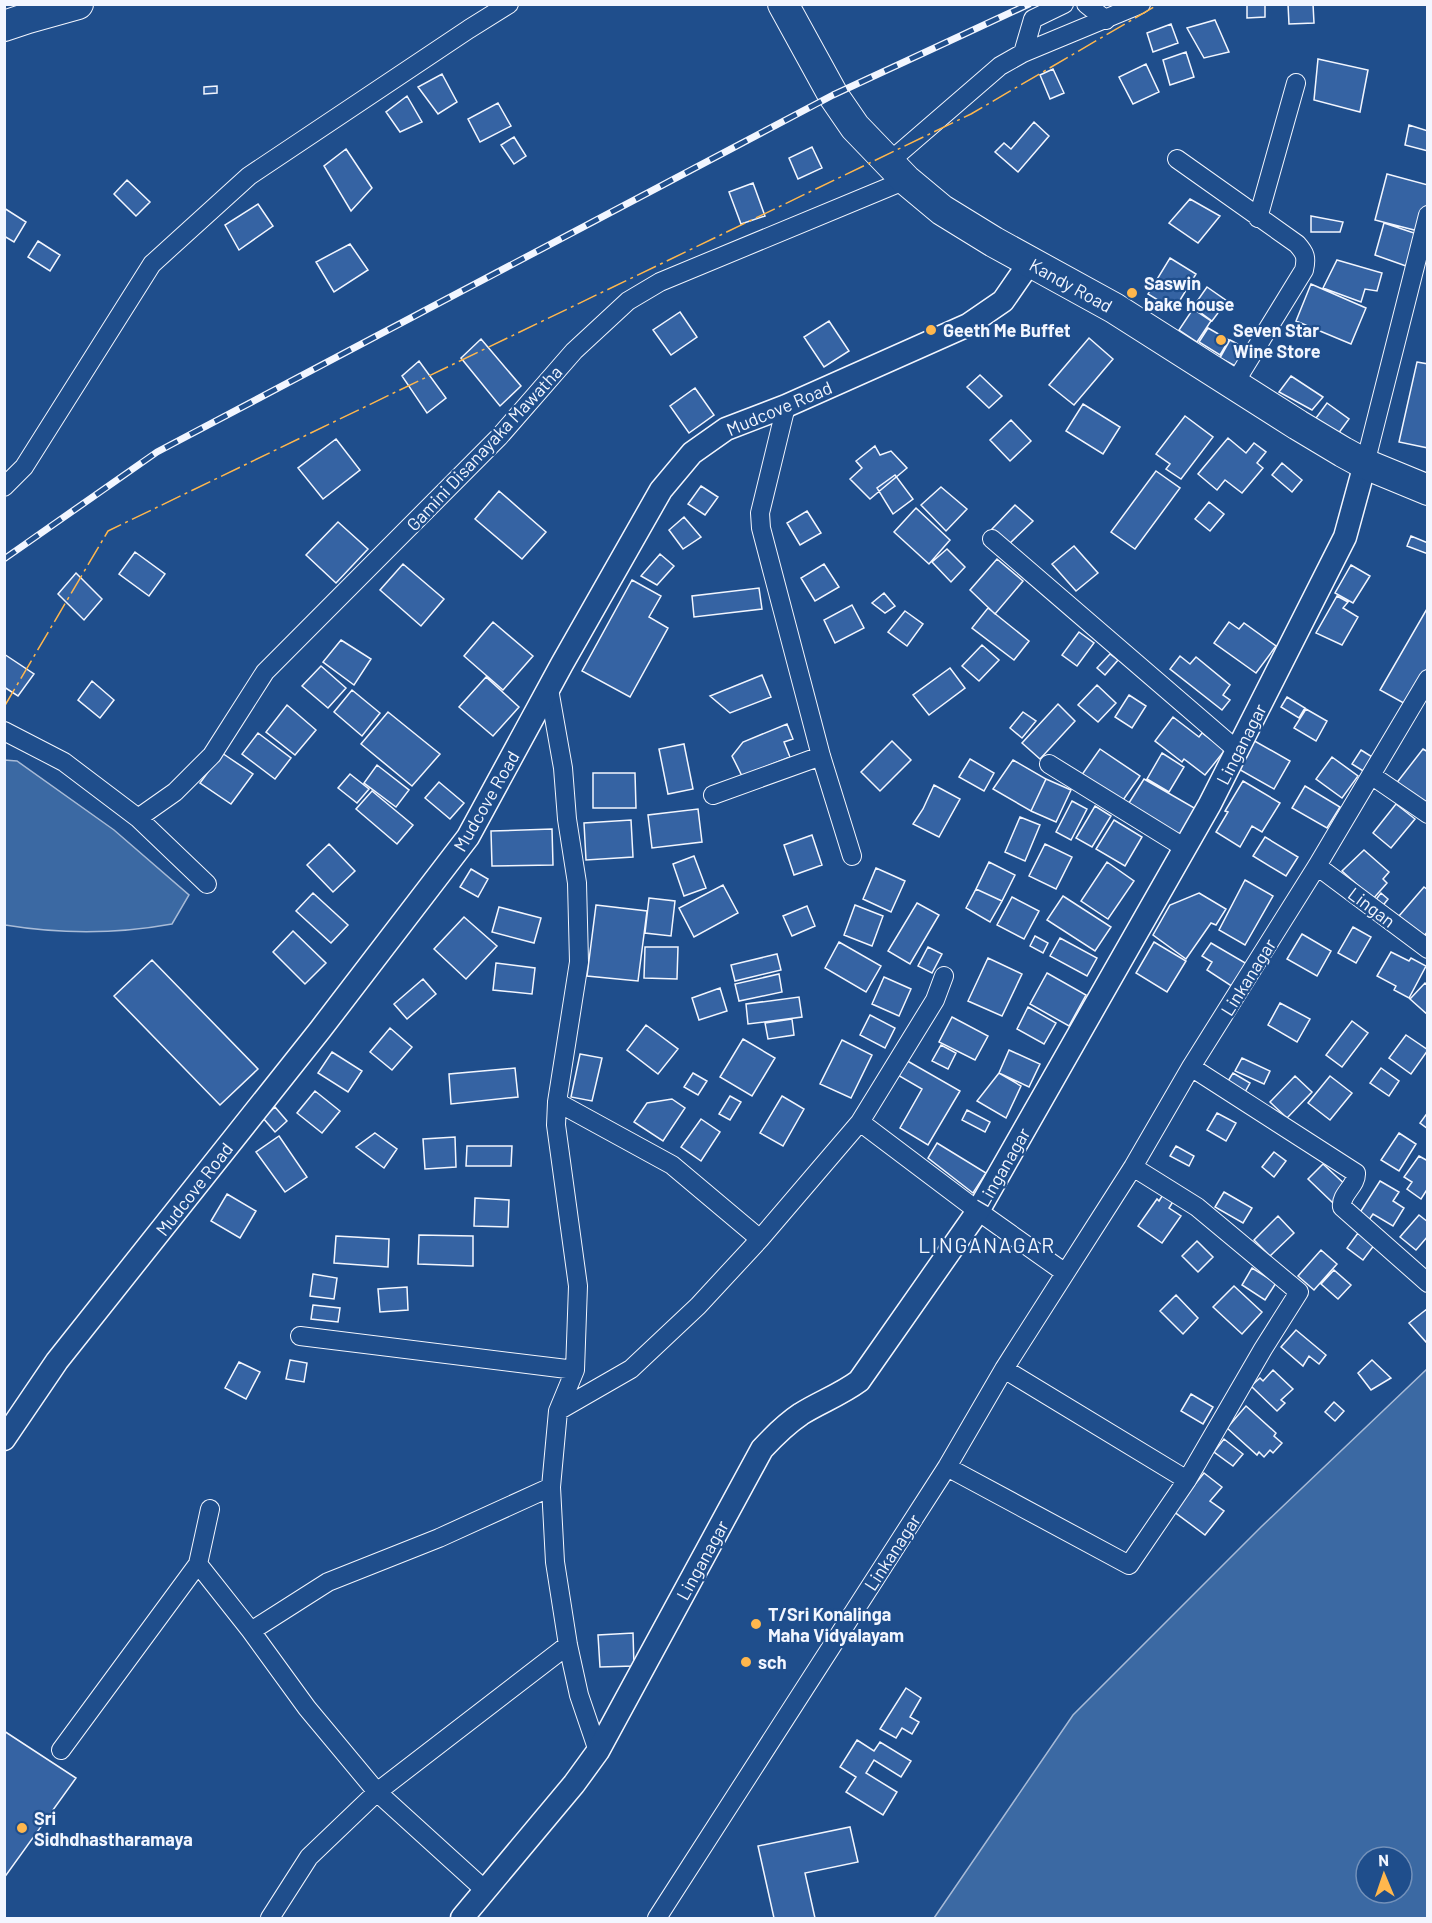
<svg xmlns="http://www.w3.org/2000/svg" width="1432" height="1923" viewBox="0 0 1432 1923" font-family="Barlow,sans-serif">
	<rect width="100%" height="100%" fill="#1f4e8c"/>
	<path fill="#3b69a3" stroke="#a8bbd7" stroke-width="1.5" fill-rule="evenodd" d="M4,760L17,761L114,830L189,895L172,924C117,934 60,934 5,925Z
		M1427,1369V1918H934L1073,1715L1261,1527ZM1366,1857H1402V1893H1366Z"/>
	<path fill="#3563a3" stroke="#f2f6ff" stroke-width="1.5" d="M1247,4H1265V17L1247,18Z
		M1288,4H1313L1314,23L1289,24Z
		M1215,20L1229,52L1204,58L1187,28Z
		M1171,24L1178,43L1153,52L1147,33Z
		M1186,52L1194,77L1170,85L1163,60Z
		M1318,59L1368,70L1360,112L1314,100Z
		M1146,64L1159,92L1133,104L1119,77Z
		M1053,69L1064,93L1050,99L1040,75Z
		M442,74L457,102L438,114L418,87Z
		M217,86V93L204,94V87Z
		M407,96L422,122L400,132L386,112Z
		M498,103L511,126L480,142L468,119Z
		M1034,122L1049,136L1018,172L995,152L1004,143L1011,149Z
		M1409,125L1428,131V151L1405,145Z
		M514,137L526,156L514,164L501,145Z
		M812,147L822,168L798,179L789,158Z
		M346,149L372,188L351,211L324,166Z
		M1387,174L1428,185V211L1422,232L1375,220Z
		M127,180L150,202L136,216L114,194Z
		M753,183L765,216L741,224L729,192Z
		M1190,199L1220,216L1198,243L1169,223Z
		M258,204L273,226L239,250L225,225Z
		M4,208L26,222L14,242L4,236Z
		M1311,216L1343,222L1340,232H1311Z
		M1384,223L1417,234L1406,266L1375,255Z
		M38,241L60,255L50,271L28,257Z
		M350,244L368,270L334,292L316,262Z
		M1170,258L1196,274L1174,310L1148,294Z
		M1337,260L1382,273L1377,291L1365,289L1361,302L1323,288Z
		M1311,284L1366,308L1351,344L1296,321Z
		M1207,287L1227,301L1212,321L1193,307Z
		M1193,309L1211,321L1197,342L1179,330Z
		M680,312L697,337L671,355L653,330Z
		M829,321L849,351L824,367L804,337Z
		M1208,328L1229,340L1220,355L1199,342Z
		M1089,338L1113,359L1074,405L1049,385Z
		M481,339L521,386L500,406L461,358Z
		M1230,340L1251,351L1241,369L1220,358Z
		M419,361L446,398L427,413L402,376Z
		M1417,362L1428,364V448L1399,442Z
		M980,375L1002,396L989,408L967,387Z
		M1291,376L1323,397L1312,410L1279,392Z
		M695,388L714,415L689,433L670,406Z
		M1327,403L1349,419L1338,434L1316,418Z
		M1083,404L1120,427L1103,454L1066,431Z
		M1185,416L1213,437L1181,479L1166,469L1170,464L1156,454Z
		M1011,420L1031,441L1010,461L990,440Z
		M1228,438L1246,453L1254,443L1266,452L1257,463L1263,468L1242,493L1225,480L1217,490L1198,474Z
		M336,439L360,470L323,499L298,468Z
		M875,446L880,455L891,451L907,468L870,499L850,479L862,468L856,461Z
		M1282,463L1302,480L1292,492L1272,475Z
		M1156,471L1180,488L1135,549L1111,532Z
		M895,475L913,499L893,514L877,488Z
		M701,486L718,497L705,515L688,504Z
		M941,487L967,509L946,531L921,505Z
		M499,491L546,532L522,559L475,519Z
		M1209,502L1224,514L1210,531L1195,519Z
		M1015,505L1033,521L1008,545L992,529Z
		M916,508L950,540L929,564L894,532Z
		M807,511L821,533L800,545L787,523Z
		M684,517L701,537L683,549L669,530Z
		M338,522L368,549L336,583L306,555Z
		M1411,536L1428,543V554L1407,546Z
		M1074,546L1098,573L1076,591L1052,564Z
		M947,549L965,567L951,582L932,562Z
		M135,552L165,574L149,596L119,574Z
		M660,554L674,566L657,585L641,576Z
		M997,559L1023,581L995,614L970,590Z
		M403,564L444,599L421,626L380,590Z
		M824,564L839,587L815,601L801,578Z
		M1351,565L1370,576L1353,603L1335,593Z
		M76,573L102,599L84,620L58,594Z
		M632,580L661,596L649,617L668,628L630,697L582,671Z
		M759,588L762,609L694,617L692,596Z
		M884,593L895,606L885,613L872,603Z
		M1337,596L1348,602L1343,608L1358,617L1342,645L1316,633Z
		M852,605L864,628L835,643L824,620Z
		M1428,607V673L1409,706L1380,690Z
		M988,608L1029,641L1014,660L972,628Z
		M905,611L923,624L907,646L888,632Z
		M493,622L533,656L503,690L464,656Z
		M1229,622L1239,629L1244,623L1276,646L1256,673L1214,643Z
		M1079,632L1094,643L1077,666L1062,655Z
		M341,640L371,659L354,685L323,662Z
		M982,645L999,660L979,681L962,666Z
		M4,654L34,674L18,696L4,687Z
		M1110,654L1118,660L1105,675L1097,668Z
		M1180,656L1190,664L1196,657L1230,685L1223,695L1230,700L1222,710L1170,669Z
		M321,666L346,688L328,708L302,686Z
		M950,668L965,688L929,715L913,695Z
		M762,675L771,697L730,713L710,696Z
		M486,677L519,707L493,736L459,707Z
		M92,681L114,700L100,718L78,700Z
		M1097,685L1116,703L1098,722L1078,705Z
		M352,690L380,713L362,736L334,712Z
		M1129,695L1146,706L1132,728L1115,717Z
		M1287,697L1305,708L1299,718L1281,707Z
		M1058,704L1075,721L1040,759L1022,743Z
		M287,705L316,730L295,755L266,732Z
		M1306,709L1327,721L1316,741L1294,728Z
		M388,712L440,754L412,786L361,744Z
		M1023,712L1036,721L1022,738L1010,728Z
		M1173,717L1199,737L1202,733L1225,750L1205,775L1184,759L1182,762L1155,741Z
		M787,724L793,739L784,742L790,757L742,776L732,756L743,742Z
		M258,733L291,758L275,779L242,754Z
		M1251,739L1290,761L1274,789L1235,767Z
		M892,741L911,760L880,791L861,772Z
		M684,744L693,789L668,794L659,749Z
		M1100,749L1140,776L1121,803L1081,776Z
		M1423,749L1428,752V804L1395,785Z
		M1361,750L1377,760L1368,774L1352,764Z
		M222,753L253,774L231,804L200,783Z
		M1162,753L1184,767L1169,792L1147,779Z
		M1332,757L1358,776L1342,798L1316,779Z
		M970,759L994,773L984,791L959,777Z
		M1013,760L1046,779L1031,811L993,789Z
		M377,765L409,790L396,807L364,783Z
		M593,773H635L636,808H593Z
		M350,774L369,789L357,803L338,788Z
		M1046,779L1071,790L1056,822L1031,811Z
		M1144,779L1203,813L1187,841L1127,806Z
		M1243,781L1280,803L1262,832L1252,826L1240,847L1216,832L1228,812L1225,811Z
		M439,782L464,803L450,819L425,798Z
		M934,785L960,799L939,837L913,824L923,809Z
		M1305,786L1340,807L1327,828L1292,808Z
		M372,791L413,825L397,844L356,809Z
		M1072,801L1087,809L1071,840L1056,832Z
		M1396,804L1415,819L1391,848L1373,833Z
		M1095,806L1111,816L1092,847L1076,838Z
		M698,809L702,842L652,848L648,815Z
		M1020,817L1040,825L1025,861L1005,852Z
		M631,820L633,857L586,860L584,823Z
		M1114,820L1142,837L1125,866L1096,849Z
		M552,829L553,865L492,866L491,831Z
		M812,835L822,865L794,875L784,845Z
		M1265,837L1298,857L1286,876L1253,856Z
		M329,844L355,871L333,892L307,865Z
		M1045,844L1072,857L1056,889L1029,876Z
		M1364,850L1389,872L1383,879L1387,883L1373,899L1342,871Z
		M694,856L706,888L684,896L673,864Z
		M989,862L1015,875L1002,901L976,889Z
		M1107,862L1134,881L1108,919L1081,901Z
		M876,868L905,881L891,912L863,899Z
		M471,869L488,879L478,897L460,887Z
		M1245,880L1273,896L1245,945L1219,930Z
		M723,885L738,913L694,937L679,908Z
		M1424,887L1428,890V931L1424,936L1399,916Z
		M976,889L1002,901L990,922L966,908Z
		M313,893L348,925L331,943L296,911Z
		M1199,893L1226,909L1216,925L1211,923L1186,959L1153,935L1170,905Z
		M1381,893L1388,899L1381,908L1374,902Z
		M1063,896L1111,927L1095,951L1047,920Z
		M1012,897L1039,911L1024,939L997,925Z
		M649,898L675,901L671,936L645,933Z
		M917,903L939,915L910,964L888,951Z
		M596,905L647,911L638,981L587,976Z
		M855,905L883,916L872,946L844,935Z
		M807,906L815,926L792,936L783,916Z
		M499,907L541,918L534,943L492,932Z
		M464,917L497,946L466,979L434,949Z
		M1353,927L1371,937L1356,963L1338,953Z
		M293,931L326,963L305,984L273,952Z
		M1302,934L1331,951L1317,976L1287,959Z
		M1035,936L1048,943L1043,953L1030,946Z
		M1060,938L1097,958L1087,976L1050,956Z
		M839,942L881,966L866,992L825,968Z
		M1154,942L1186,961L1167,992L1136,973Z
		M1211,943L1247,964L1233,987L1207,970L1212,962L1202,956Z
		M645,947H678L677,979L644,978Z
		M928,947L942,954L932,973L918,966Z
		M1391,952L1409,961L1411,958L1426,966L1409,998L1394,990L1396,986L1377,976Z
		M777,954L781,970L735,981L731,965Z
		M988,958L1022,974L1002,1016L968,1001Z
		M152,960L258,1069L220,1105L114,996Z
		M496,963L535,968L532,994L493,990Z
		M1047,973L1086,995L1069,1026L1030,1004Z
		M779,974L782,992L739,1001L735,984Z
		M884,977L911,989L899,1016L872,1004Z
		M423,979L436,994L407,1019L394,1004Z
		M1425,983L1428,986V1015L1410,999Z
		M720,988L727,1011L699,1020L692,998Z
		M799,997L802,1017L748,1024L746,1004Z
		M1280,1003L1310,1019L1297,1042L1268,1025Z
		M1028,1007L1056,1023L1044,1044L1017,1029Z
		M870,1015L895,1028L885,1048L860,1035Z
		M952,1017L988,1036L975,1060L939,1042Z
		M792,1019L794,1035L768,1039L765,1023Z
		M1352,1021L1368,1033L1342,1067L1326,1055Z
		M646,1025L678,1049L658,1074L627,1050Z
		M390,1028L412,1047L392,1070L370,1052Z
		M1406,1035L1428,1050L1411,1074L1389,1058Z
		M743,1039L775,1058L752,1096L720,1077Z
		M842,1040L872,1055L851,1098L820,1084Z
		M941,1045L956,1053L948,1069L932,1061Z
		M1009,1050L1040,1064L1029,1087L999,1073Z
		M332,1052L362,1071L348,1092L318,1073Z
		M580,1054L602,1058L592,1101L571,1097Z
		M1242,1058L1270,1071L1264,1084L1235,1071Z
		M904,1059L960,1091L928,1145L900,1128L922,1089L896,1074Z
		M515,1068L518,1097L451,1104L449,1074Z
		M1381,1068L1399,1081L1389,1096L1370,1083Z
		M693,1073L707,1081L698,1095L684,1087Z
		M999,1073L1021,1086L1006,1118L977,1101Z
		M1233,1073L1250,1083L1245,1092L1228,1081Z
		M1295,1076L1312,1092L1287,1118L1270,1102Z
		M1330,1076L1352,1093L1330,1120L1308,1103Z
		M315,1091L340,1111L322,1133L297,1113Z
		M730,1096L741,1102L730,1120L719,1114Z
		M782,1096L804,1109L783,1146L760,1133Z
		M672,1099L685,1108L663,1141L634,1122L647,1103Z
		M275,1107L287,1121L275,1132L263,1118Z
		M967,1110L990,1122L985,1132L962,1120Z
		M1428,1112V1129L1420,1123Z
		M1217,1113L1236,1123L1226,1141L1207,1130Z
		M701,1119L720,1132L701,1161L681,1147Z
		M375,1133L397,1149L384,1168L356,1147Z
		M1399,1133L1416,1144L1399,1171L1381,1160Z
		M279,1136L307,1177L285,1192L256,1152Z
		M455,1137L456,1167L425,1169L423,1139Z
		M937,1143L986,1173L973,1193L928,1158Z
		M467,1146H512L511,1166H466Z
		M1176,1146L1194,1156L1189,1166L1170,1156Z
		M1274,1152L1286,1161L1274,1177L1262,1167Z
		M1419,1156L1428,1161V1188L1421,1199L1407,1189L1412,1182L1404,1177Z
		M1323,1164L1349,1188L1333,1203L1308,1179Z
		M1380,1181L1399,1192L1393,1201L1404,1208L1393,1226L1373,1214L1369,1220L1359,1214Z
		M1224,1192L1252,1208L1243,1223L1215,1207Z
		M1164,1193L1174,1200L1169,1208L1181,1216L1162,1243L1138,1226L1157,1199L1159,1201Z
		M227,1194L256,1211L240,1238L211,1221Z
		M475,1198L509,1200L508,1227L474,1226Z
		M1419,1215L1428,1222V1236L1416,1250L1400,1237Z
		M1278,1216L1294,1233L1270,1256L1254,1240Z
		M1358,1233L1375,1244L1363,1260L1347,1248Z
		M419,1235L473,1236V1266L418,1264Z
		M336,1236L389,1239L388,1267L334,1263Z
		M1197,1241L1213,1257L1198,1272L1182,1256Z
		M1321,1250L1337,1264L1314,1290L1298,1276Z
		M1252,1268L1276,1283L1265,1300L1242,1285Z
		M1334,1270L1351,1285L1338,1299L1321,1284Z
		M313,1274L337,1278L334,1299L310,1296Z
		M1234,1286L1262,1312L1242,1334L1213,1307Z
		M407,1287L408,1310L380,1312L378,1289Z
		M1176,1295L1198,1318L1183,1334L1160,1311Z
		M313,1305L340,1308L338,1322L311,1319Z
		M1427,1309L1428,1341L1426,1342L1409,1323Z
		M1296,1330L1326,1355L1319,1364L1309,1356L1303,1366L1281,1347Z
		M290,1360L307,1363L304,1382L286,1379Z
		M1372,1360L1391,1378L1371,1390L1358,1373Z
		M239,1362L260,1372L246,1399L225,1388Z
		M1273,1370L1293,1389L1281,1400L1285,1403L1277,1411L1251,1386L1260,1378L1263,1381Z
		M1191,1394L1213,1407L1203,1424L1181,1411Z
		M1334,1402L1344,1411L1335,1421L1325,1412Z
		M1246,1406L1276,1433L1274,1436L1282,1443L1273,1453L1270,1450L1264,1457L1259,1452L1257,1455L1227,1428Z
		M1224,1439L1243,1454L1233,1466L1214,1452Z
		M1204,1473L1222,1487L1210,1501L1224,1511L1205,1535L1169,1508L1187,1484L1192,1488Z
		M633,1633L634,1666L600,1667L598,1635Z
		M906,1688L921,1698L910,1717L919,1722L912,1734L902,1728L896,1738L880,1729Z
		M4,1731L76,1778L4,1878Z
		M857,1740L874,1751L880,1742L911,1761L901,1777L874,1760L866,1773L897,1792L883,1815L846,1792L856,1777L840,1767Z
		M850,1827L858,1862L805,1873L815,1918H774L758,1846Z"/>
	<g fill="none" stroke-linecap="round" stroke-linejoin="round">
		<g stroke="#f2f6ff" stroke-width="20">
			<path id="minor" d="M1086,4L1106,20
				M1023,53L1033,19L1064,4
				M1177,159L1297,244C1305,253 1307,257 1304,270L1234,384
				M889,162L1000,66L1023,53L1141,4
				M1258,218L1296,83
				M786,406L760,513L761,528L821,756L852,856
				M1365,464L1428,215
				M4,487L24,467L152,264L249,176L469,29L509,4
				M992,539L1238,751
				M549,689L563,768L567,819L577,883L579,962L557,1102L556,1125L578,1286L575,1370L558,1411L551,1487L555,1562L568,1645L579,1695L598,1751
				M4,731L64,762L138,818L207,884
				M1049,764L1185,848
				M1371,775L1428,814
				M713,795L821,756
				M138,818L175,792L212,755L265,672L499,437L574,351L628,301L660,282L906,180
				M1317,866L1428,949
				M1191,1067L1356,1173C1357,1186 1340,1194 1342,1207L1428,1283
				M557,1102L672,1165L760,1239
				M860,1122L935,1000L944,976
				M300,1336L575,1370
				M1004,1369L1187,1480
				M558,1411L631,1369L698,1306L760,1239L860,1122L978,1211L1064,1272
				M947,1467L1129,1565L1187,1480L1263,1349L1299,1292L1197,1207L1133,1167
				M198,1564L251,1631L307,1708L377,1792L486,1891
				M251,1631L328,1582L439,1538L551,1487
				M61,1750L198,1564L210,1509
				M270,1918L309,1857L377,1792L568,1645
				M657,1918L947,1467L1004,1369L1133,1167L1191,1067L1317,866L1428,679"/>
		</g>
		<g stroke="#f2f6ff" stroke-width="25">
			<path id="tertiary" d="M4,1439L57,1361L320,1030L468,837L562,664L661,490L692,453L726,429L786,406L968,325L1003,301L1030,262
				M462,1918L574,1784L598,1751L762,1449C774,1436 786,1424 801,1414C820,1402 840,1395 859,1381L978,1211L1210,804L1345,537L1365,464"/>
		</g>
		<g stroke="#f2f6ff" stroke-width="32">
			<path id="trunk" d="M783,4L833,95L855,127L906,180L942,210L994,242L1114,308L1298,425L1343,452L1365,464L1428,490
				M4,26L28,18L78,4"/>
		</g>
		<use href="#minor" stroke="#1f4e8c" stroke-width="18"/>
		<use href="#tertiary" stroke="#1f4e8c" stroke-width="22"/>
		<use href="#trunk" stroke="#1f4e8c" stroke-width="30"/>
		<g stroke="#f2f6ff" stroke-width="7">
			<path id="rail" d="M4,559L157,452L833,95L1029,4"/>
		</g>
		<use href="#rail" stroke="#1f4e8c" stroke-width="4.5" stroke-dasharray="14" stroke-linecap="butt"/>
		<path stroke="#ffb74d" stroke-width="1.5" stroke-dasharray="21 4.5 3 4.5" stroke-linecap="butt" d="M4,707L108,531L971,114L1159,4"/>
	</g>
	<g fill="#ffb74d" stroke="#1f4e8c" stroke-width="2">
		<circle cx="1132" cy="293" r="6"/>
		<circle cx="931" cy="330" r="6"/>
		<circle cx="1221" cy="340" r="6"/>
		<circle cx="756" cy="1624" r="6"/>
		<circle cx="746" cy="1662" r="6"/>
		<circle cx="22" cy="1828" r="6"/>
	</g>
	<g text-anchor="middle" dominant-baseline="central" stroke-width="4.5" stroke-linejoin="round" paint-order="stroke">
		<g font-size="18" font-weight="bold" fill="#f2f6ff" stroke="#1f4e8c" text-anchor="start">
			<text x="1144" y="283">Saswin<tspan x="1144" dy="21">bake house</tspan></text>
			<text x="943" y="330">Geeth Me Buffet</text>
			<text x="1233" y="330">Seven Star<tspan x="1233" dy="21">Wine Store</tspan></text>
			<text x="768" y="1614">T/Sri Konalinga<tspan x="768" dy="21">Maha Vidyalayam</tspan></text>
			<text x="758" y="1662">sch</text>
			<text x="34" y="1818">Sri<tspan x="34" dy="21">Sidhdhastharamaya</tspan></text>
		</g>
		<g font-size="18" fill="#f2f6ff" stroke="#1f4e8c">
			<text transform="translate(1071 285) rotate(29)">Kandy Road</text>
			<text transform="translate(779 408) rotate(-23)">Mudcove Road</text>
			<text transform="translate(484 448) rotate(-47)">Gamini Disanayaka Mawatha</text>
			<text transform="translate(1241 744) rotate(-63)">Linganagar</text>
			<text transform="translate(486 801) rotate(-60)">Mudcove Road</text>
			<text transform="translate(1372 907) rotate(37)">Lingan</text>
			<text transform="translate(1248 977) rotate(-58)">Linkanagar</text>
			<text transform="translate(1003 1167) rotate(-60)">Linganagar</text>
			<text transform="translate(194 1189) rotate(-52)">Mudcove Road</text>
			<text transform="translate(892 1552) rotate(-57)">Linkanagar</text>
			<text transform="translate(702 1560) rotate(-61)">Linganagar</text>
		</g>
		<g font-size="21" letter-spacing="1.5" fill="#f2f6ff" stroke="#1f4e8c">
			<text x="987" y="1244">LINGANAGAR</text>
		</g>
	</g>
	<rect width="1432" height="1923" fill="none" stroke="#f2f6ff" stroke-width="12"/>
	<g transform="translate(1384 1875) rotate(358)"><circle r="28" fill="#1f4e8c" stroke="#7391ba" stroke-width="1.5"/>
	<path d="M0-4.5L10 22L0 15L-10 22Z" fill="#ffb74d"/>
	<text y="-9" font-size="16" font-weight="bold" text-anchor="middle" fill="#f2f6ff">N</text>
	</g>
</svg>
